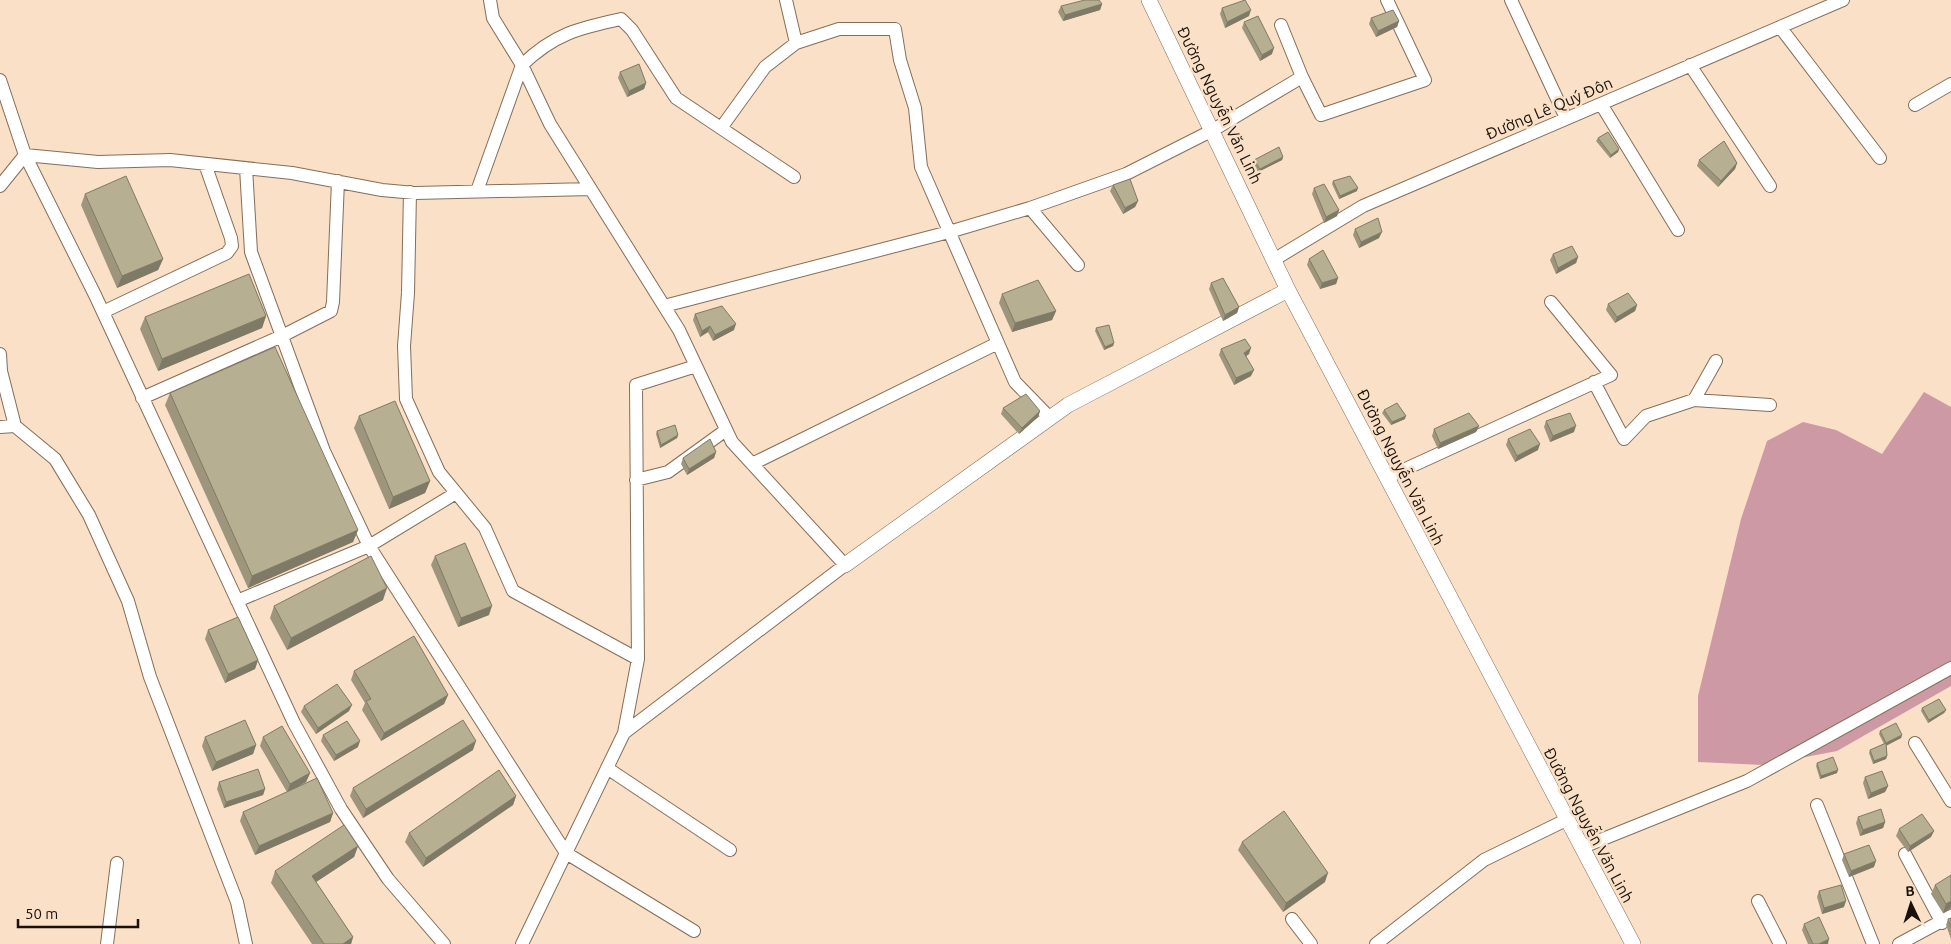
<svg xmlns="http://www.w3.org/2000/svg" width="1951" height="944" viewBox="0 0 1951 944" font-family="Ubuntu,sans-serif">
	<rect width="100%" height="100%" fill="#f9e0c7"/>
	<path fill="#cc99a5" d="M1924,392L1951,407V686L1837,751L1764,765L1698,762V696L1741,519L1767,441L1803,422L1836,430L1882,454Z"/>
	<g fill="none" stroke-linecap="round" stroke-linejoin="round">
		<g stroke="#856e59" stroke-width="14">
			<path id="minor" d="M490,0L493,18L522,65C554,34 579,28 621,19L632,30L676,98L794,177
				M786,0L796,43
				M1511,0L1566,118
				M1281,25L1302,77L1321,115L1425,80L1387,0
				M1780,27L1880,158
				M1690,65L1770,186
				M0,80L25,155L95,295L294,723L341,809L388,879L444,944
				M1601,104L1678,230
				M1915,105L1951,84
				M721,128L765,67L796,43L839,29H895L900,60L915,108L921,167L1015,382L1049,417
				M246,168L251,252L324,451L369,546L566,853L694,931
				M0,186L25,155L98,162L170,160L292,173L382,190L415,193L591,189
				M477,191L522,65L550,124L679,330L732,442L845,565L624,733L522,944
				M410,192L408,293L404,346L406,399L439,472L485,528L513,591L638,659
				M1030,208L1078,265
				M1275,259L1363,206L1843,0
				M664,306L949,232L1030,208L1126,174L1213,130L1302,77
				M103,312L227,253L232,246L231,238L205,164
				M0,354L1,371L15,426L55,459L89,515L128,601L150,677L237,902L246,944
				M1594,382L1624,439L1646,416L1694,400L1770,405
				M142,398L282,336L331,311L333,302L338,181
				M1694,400L1716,361
				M0,427L15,426
				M752,464L998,343
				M1388,477L1611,375L1551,302
				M636,480L668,472L726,430
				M237,601L369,546L456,493
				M624,733L638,659L636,385L696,366
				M1915,743L1951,801
				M607,768L730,850
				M1817,805L1873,944
				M1583,847L1747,781L1951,668
				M1905,854L1942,923
				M1758,901L1780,944
				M1292,919L1311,944
				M107,944L117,863
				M1376,944L1484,860L1566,820
				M1899,944L1951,916"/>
		</g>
		<g stroke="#856e59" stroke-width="16">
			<path id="tertiary" d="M1149,0L1288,290L1633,944
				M845,565L1068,405L1288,290"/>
		</g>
		<use href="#minor" stroke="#fff" stroke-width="12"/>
		<use href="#tertiary" stroke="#fff" stroke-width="15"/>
	</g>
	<path fill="#9d967d" d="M1102,4L1100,10L1063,21L1058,12L1061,6Z
		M1222,8L1249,16L1225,28L1220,14Z
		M1371,18L1399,21L1397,27L1376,37L1369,24Z
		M1244,22L1272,54L1260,61L1242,28Z
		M620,72L646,83L644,89L627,97L618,78Z
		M1598,138L1619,149L1618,152L1610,158L1596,141Z
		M1283,157L1282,160L1258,172L1253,163L1254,160Z
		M1699,160L1737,163L1735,169L1718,187L1697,166Z
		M1333,181L1357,191L1339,199L1332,184Z
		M1113,185L1138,201L1135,207L1123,214L1110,191Z
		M1314,188L1339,210L1337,216L1324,223L1312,194Z
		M85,194L163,259L158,270L117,288L81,205Z
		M1355,229L1379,238L1359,248L1353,235Z
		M1553,254L1578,257L1576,263L1556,274L1550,260Z
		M1309,259L1338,278L1336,284L1320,289L1307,265Z
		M1211,283L1239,307L1237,313L1223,321L1209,289Z
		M1002,294L1056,311L1052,320L1012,332L999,303Z
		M1608,304L1637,305L1635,311L1615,323L1606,310Z
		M695,314L734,330L713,341L708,332L700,337L693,320Z
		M266,316L262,328L158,371L140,329L145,317Z
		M1096,328L1114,343L1113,346L1104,350L1095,331Z
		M1221,349L1249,354L1246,356L1251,376L1234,385L1219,355Z
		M170,393L358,530L353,542L248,588L165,405Z
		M1003,408L1040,411L1038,417L1019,434L1001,414Z
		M1384,410L1405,419L1391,425L1382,413Z
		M359,416L430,481L425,493L389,509L354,428Z
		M1546,421L1574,432L1550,442L1544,427Z
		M1479,426L1476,432L1438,449L1432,436L1434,429Z
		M657,431L678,435L677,438L660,448L656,434Z
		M1508,439L1538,450L1515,462L1506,445Z
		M716,452L714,458L687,475L681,464L683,458Z
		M435,556L489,615L458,627L431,565Z
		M383,600L287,650L270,618L274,606Z
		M208,630L258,660L255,669L225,683L205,639Z
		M354,671L448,695L444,704L381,741L362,710L365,703L351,680Z
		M304,706L349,711L316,734L301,712Z
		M1922,708L1946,710L1944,713L1928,723L1921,711Z
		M1880,731L1902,735L1901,738L1886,746L1887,756L1886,759L1873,764L1869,753L1870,750L1884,744L1879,734Z
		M323,735L358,747L334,761L321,741Z
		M205,737L256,745L253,754L212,771L202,746Z
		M263,737L310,773L306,782L296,787L333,813L330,822L255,855L240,821L243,812L287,792L260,746Z
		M473,750L363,818L350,796L353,788Z
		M1817,763L1837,773L1820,779L1816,766Z
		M1865,777L1888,786L1885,792L1868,799L1863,783Z
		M219,782L265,789L263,795L224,808L217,789Z
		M516,796L513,805L423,867L405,842L409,833Z
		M1858,817L1885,822L1883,828L1860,836L1856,823Z
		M1899,829L1931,837L1908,852L1896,836Z
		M1242,842L1325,882L1283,912L1238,850Z
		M358,846L354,857L316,882L353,937L351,944H312L271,883L275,871Z
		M1844,854L1874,867L1849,877L1842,860Z
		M1935,885L1951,908L1943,913L1931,894Z
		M1819,891L1844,907L1822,914L1817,897Z
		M1951,918V939L1946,925L1948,919Z
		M1804,924L1828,944H1808L1802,930Z"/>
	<path fill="#7f7a66" d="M1102,4L1100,10L1063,21L1065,15Z
		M1251,10L1249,16L1225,28L1227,22Z
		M1399,21L1397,27L1376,37L1378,31Z
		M1274,48L1272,54L1260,61L1262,55Z
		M646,83L644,89L627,97L629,91Z
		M1619,149L1618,152L1610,158L1611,155Z
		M1283,157L1282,160L1258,172L1260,169Z
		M1737,163L1735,169L1718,187L1721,181Z
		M1358,188L1357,191L1339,199L1340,196Z
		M1138,201L1135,207L1123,214L1125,208Z
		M1339,210L1337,216L1324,223L1326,217Z
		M1382,232L1379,238L1359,248L1361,242Z
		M1578,257L1576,263L1556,274L1558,268Z
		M163,259L158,270L117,288L122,276Z
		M1338,278L1336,284L1320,289L1322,283Z
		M1637,305L1635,311L1615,323L1617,317Z
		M1239,307L1237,313L1223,321L1225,315Z
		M1056,311L1052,320L1012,332L1015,323Z
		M266,316L262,328L158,371L162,359Z
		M736,324L734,330L713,341L715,335Z
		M710,326L708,332L700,337L702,331Z
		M1114,343L1113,346L1104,350L1105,347Z
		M1251,348L1249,354L1242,359L1244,353Z
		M1254,370L1251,376L1234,385L1236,378Z
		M1040,411L1038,417L1019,434L1022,428Z
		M1406,416L1405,419L1391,425L1392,422Z
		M1479,426L1476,432L1438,449L1440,443Z
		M1576,426L1574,432L1550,442L1553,436Z
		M678,435L677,438L660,448L661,445Z
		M1540,444L1538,450L1515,462L1517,456Z
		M716,452L714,458L687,475L689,469Z
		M430,481L425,493L389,509L393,497Z
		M358,530L353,542L248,588L252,576Z
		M387,588L383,600L287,650L291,638Z
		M492,606L489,615L458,627L461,618Z
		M258,660L255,669L225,683L228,674Z
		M448,695L444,704L381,741L384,733Z
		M352,705L349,711L316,734L318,728Z
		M1946,710L1944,713L1928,723L1929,720Z
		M1902,735L1901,738L1885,746L1886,743Z
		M360,741L358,747L334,761L336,755Z
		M476,741L473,750L363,818L366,809Z
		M256,745L253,754L212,771L216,762Z
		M1887,756L1886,759L1873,764L1874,761Z
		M1838,770L1837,773L1820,779L1821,776Z
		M310,773L306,782L287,793L290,784Z
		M1888,786L1885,792L1868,799L1871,793Z
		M265,789L263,795L224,808L226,802Z
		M516,796L513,805L423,867L426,858Z
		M333,813L330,822L255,855L259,846Z
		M1885,822L1883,828L1860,836L1863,830Z
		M1934,831L1931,837L1908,852L1910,846Z
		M358,846L354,857L307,888L312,876Z
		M1876,861L1874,867L1849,877L1851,871Z
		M1328,873L1325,882L1283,912L1286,903Z
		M1846,901L1844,907L1822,914L1824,908Z
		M1951,901V908L1943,913L1946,904Z
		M353,937L351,944H343Z
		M1829,939L1828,944H1819Z"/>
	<path fill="#b6af91" stroke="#7f7a66" d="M1085,0H1099L1102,4L1065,15L1061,6Z
		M1245,0L1251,10L1227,22L1222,8Z
		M1393,10L1399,21L1378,31L1371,18Z
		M1258,16L1274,48L1262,55L1244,22Z
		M639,64L646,83L629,91L620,72Z
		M1608,132L1619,149L1611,155L1598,138Z
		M1724,141L1737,163L1721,181L1699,160Z
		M1279,147L1283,157L1260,169L1254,160Z
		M126,176L163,259L122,276L85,194Z
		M1350,176L1358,188L1340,196L1333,181Z
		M1130,179L1138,201L1125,208L1113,185Z
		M1324,184L1339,210L1326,217L1314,188Z
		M1378,218L1382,232L1361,242L1355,229Z
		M1572,246L1578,257L1558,268L1553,254Z
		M1323,250L1338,278L1322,283L1309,259Z
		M249,274L266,316L162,359L145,317Z
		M1223,278L1239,307L1225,315L1211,283Z
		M1038,280L1056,311L1015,323L1002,294Z
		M1628,293L1637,305L1617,317L1608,304Z
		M722,306L736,324L715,335L710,326L702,331L695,314Z
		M1109,325L1114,343L1105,347L1096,328Z
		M1245,339L1251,348L1244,353L1254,370L1236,378L1221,349Z
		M275,347L358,530L252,576L170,393Z
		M1026,394L1040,411L1022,428L1003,408Z
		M395,401L430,481L393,497L359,416Z
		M1397,403L1406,416L1392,422L1384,410Z
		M1469,413L1479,426L1440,443L1434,429Z
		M1570,413L1576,426L1553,436L1546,421Z
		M675,425L678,435L661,445L657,431Z
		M1530,429L1540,444L1517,456L1508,439Z
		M710,439L716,452L689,469L683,458Z
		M465,543L492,606L461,618L435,556Z
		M371,556L387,588L291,638L274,606Z
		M238,617L258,660L228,674L208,630Z
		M414,636L448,695L384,733L366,701L371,699L354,671Z
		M337,684L352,705L318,728L304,706Z
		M1939,699L1946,710L1929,720L1922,708Z
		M245,720L256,745L216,762L205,737Z
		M463,720L476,741L366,809L353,788Z
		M347,721L360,741L336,755L323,735Z
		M1896,723L1902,735L1886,743L1880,731Z
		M282,726L310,773L290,784L263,737Z
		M1886,743L1887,756L1874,761L1870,750Z
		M1833,757L1838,770L1821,776L1817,763Z
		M258,769L265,789L226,802L219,782Z
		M499,770L516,796L426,858L409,833Z
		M1882,771L1888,786L1871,793L1865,777Z
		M317,778L333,813L259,846L243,812Z
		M1881,809L1885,822L1863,830L1858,817Z
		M1284,811L1328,873L1286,903L1242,842Z
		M1922,814L1934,831L1910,846L1899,829Z
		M344,825L358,846L312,876L353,937L343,944H324L275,871Z
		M1869,845L1876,861L1851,871L1844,854Z
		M1951,875V901L1946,904L1935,885Z
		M1841,885L1846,901L1824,908L1819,891Z
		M1819,917L1829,939L1819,944H1813L1804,924Z
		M1951,918V927L1948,919Z"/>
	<g text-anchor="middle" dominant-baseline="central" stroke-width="5" stroke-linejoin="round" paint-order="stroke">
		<g font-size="16" fill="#191108" stroke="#f9e0c7">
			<text transform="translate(1220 105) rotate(64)">Đường Nguyễn Văn Linh</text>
			<text transform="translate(1549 108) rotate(-23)">Đường Lê Quý Đôn</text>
			<text transform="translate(1401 467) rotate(63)">Đường Nguyễn Văn Linh</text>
			<text transform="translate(1589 825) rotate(62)">Đường Nguyễn Văn Linh</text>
		</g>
	</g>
	<g transform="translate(1911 904) rotate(356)" stroke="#f9e0c7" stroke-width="4" paint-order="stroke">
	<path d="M0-4L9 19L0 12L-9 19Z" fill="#191108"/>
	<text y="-8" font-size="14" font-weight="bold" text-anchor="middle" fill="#191108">B</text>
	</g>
	<path d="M18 919v8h120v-8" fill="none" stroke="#191108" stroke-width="2.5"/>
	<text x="25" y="919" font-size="15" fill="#191108" stroke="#f9e0c7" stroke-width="4" paint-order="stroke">50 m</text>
</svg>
